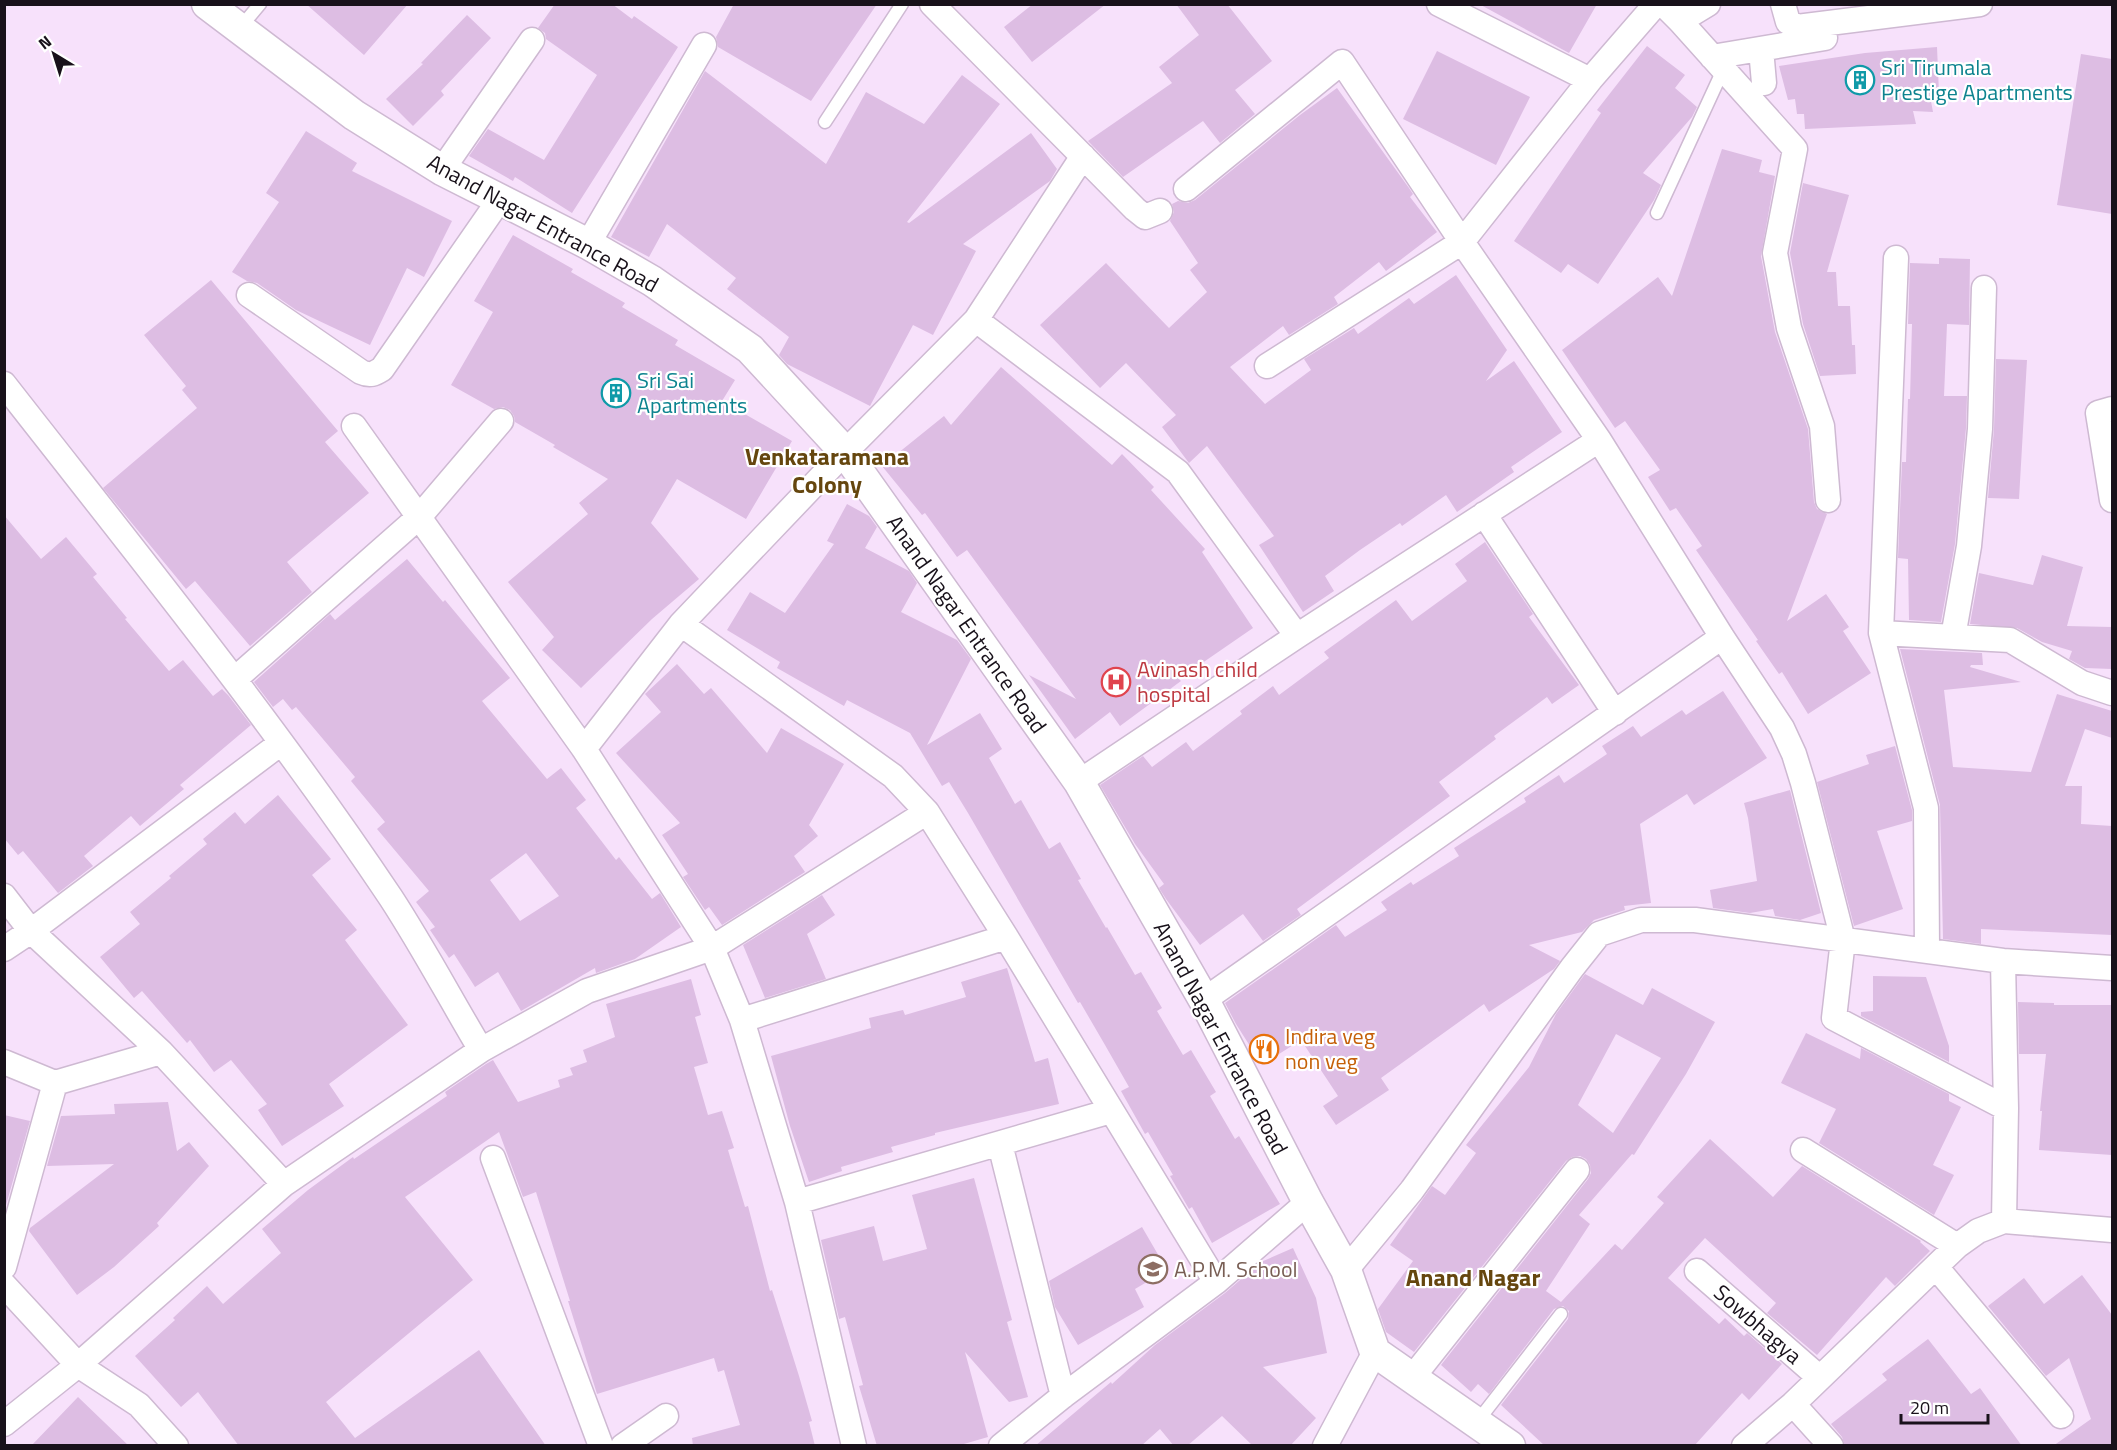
<svg xmlns="http://www.w3.org/2000/svg" width="2117" height="1450" viewBox="0 0 2117 1450" font-family="'Titillium Web',sans-serif">
	<rect width="100%" height="100%" fill="#f7e1fb"/>
	<path fill="#ddbde3" fill-rule="evenodd" d="M306,4H408L364,55Z
		M555,4H612L632,19L634,16L678,47L572,213L515,177L513,181L469,156L488,129L544,160L597,75L546,39L545,33L538,28Z
		M734,4H877L811,101L718,47L716,37Z
		M1033,4H1106L1032,62L1004,27Z
		M1176,4H1227L1272,61L1235,90L1255,114L1220,143L1203,121L1123,177L1088,141L1172,83L1159,67L1199,35Z
		M1479,4H1597L1569,53Z
		M467,15L491,38L441,91L444,95L413,126L386,99L423,64L421,63Z
		M1647,46L1685,75L1675,88L1697,107L1692,117L1643,173L1661,185L1654,200L1598,284L1568,264L1561,273L1514,241L1601,113L1597,110Z
		M1937,47L1939,93L1930,96L1933,112L1913,111L1916,124L1805,129L1804,114H1797L1795,99L1788,100L1779,66L1865,53Z
		M1437,51L1530,97L1496,165L1403,119Z
		M2081,54L2112,59V214L2057,205Z
		M705,71L826,164L866,92L924,124L962,75L1000,104L907,222L909,223L1031,133L1057,169L1050,181L963,244L976,251L933,335L913,325L870,406L787,364L779,355L789,337L727,289L736,278L667,224L649,257L611,237Z
		M1337,88L1409,188L1413,194L1410,197L1437,232L1386,271L1379,262L1334,297L1338,304L1289,335L1283,326L1230,367L1265,404L1311,370L1304,359L1354,328L1358,334L1409,298L1414,304L1456,275L1507,350L1486,381L1514,361L1562,432L1511,467L1514,472L1457,512L1446,495L1402,526L1400,523L1360,550L1325,576L1334,591L1303,612L1259,545L1274,536L1207,446L1189,463L1162,427L1176,415L1126,363L1100,388L1040,325L1106,263L1169,328L1207,292L1190,270L1198,263L1170,221L1174,212L1172,204L1178,201L1188,203L1195,200L1300,115Z
		M306,131L357,163L352,171L452,221L424,277L407,268L370,345L296,310L257,283L247,281L232,272L279,202L266,193Z
		M1722,149L1762,160L1759,172L1775,176L1761,256L1775,332L1808,429L1814,502L1817,509L1827,514L1787,621L1826,594L1849,627L1843,631L1871,673L1808,714L1782,672L1779,674L1756,641L1758,640L1696,550L1702,546L1676,508L1670,511L1648,477L1660,470L1625,421L1615,428L1562,350L1658,277L1672,296Z
		M1803,183L1849,195L1827,272H1836L1838,306H1850L1852,345H1855L1856,374L1820,376L1803,324L1790,253Z
		M513,235L573,269L571,272L625,303L622,307L678,340L675,345L735,380L722,401L792,441L746,519L677,479L651,523L699,579L652,619L581,688L542,650L554,637L508,582L588,514L579,503L608,479L553,447L555,445L515,422L514,416L510,410L503,407L494,409L451,385L493,312L474,301Z
		M1939,258L1970,259L1969,325L1947,324L1944,396H1967L1966,428L1955,544L1941,622L1909,620L1908,559L1898,558L1902,462H1906L1908,399H1910L1912,324H1908L1910,263L1939,264Z
		M211,280L338,431L325,442L369,493L287,562L312,592L250,646L195,581L186,589L103,488L197,408L182,390L186,386L144,335Z
		M1996,359L2027,360L2019,499L1988,498L1994,429Z
		M1001,367L1112,465L1122,454L1154,487L1151,490L1205,549L1202,552L1253,628L1179,679L1181,681L1120,726L1110,712L1075,739L1029,675L1076,699L967,550L957,557L925,513L922,515L882,466L944,416L951,425Z
		M847,504L869,516L877,527L865,548L909,571L917,583L901,612L957,640L971,659L927,745L980,713L1002,749L989,758L1015,804L1021,800L1049,849L1060,842L1081,879L1078,880L1106,928L1107,927L1135,975L1141,972L1162,1008L1157,1011L1183,1055L1191,1050L1216,1092L1210,1096L1235,1139L1239,1136L1280,1204L1212,1243L1192,1207L1189,1209L1170,1176L1173,1175L1148,1132L1145,1134L1121,1091L1129,1087L1105,1045L1080,1002L1078,1003L968,813L949,782L942,786L910,733L847,700L844,706L777,668L780,662L727,630L750,592L785,613L834,544L827,541Z
		M4,515L41,559L66,537L97,574L93,577L127,618L125,619L169,671L183,660L213,696L222,689L228,695L251,725L180,785L184,789L140,826L131,816L84,856L93,866L58,893L23,851L18,855L4,838Z
		M1485,542L1533,614L1529,617L1579,685L1552,704L1547,697L1494,736L1496,739L1439,782L1450,796L1297,909L1301,915L1263,941L1243,914L1200,945L1166,899L1159,888L1164,884L1135,844L1100,785L1143,756L1152,767L1186,742L1193,751L1242,714L1240,711L1273,686L1279,695L1329,658L1324,652L1396,600L1412,621L1467,581L1455,564Z
		M2042,555L2083,567L2067,626L2112,627V669L2085,668L2069,659L2072,651L2042,642L2017,628L1970,624L1979,573L2033,585Z
		M407,559L443,602L445,600L510,678L482,701L547,779L561,768L586,800L576,808L616,860L619,857L652,899L660,893L681,927L635,959L596,973L595,968L521,1011L498,972L475,987L454,954L449,958L430,930L435,927L416,902L429,891L377,829L385,822L351,781L355,777L296,707L292,710L283,699L273,707L254,682L330,614L335,620ZM526,853L559,896L520,921L490,880Z
		M1900,649L1982,653L1983,665H1971L1970,667L2021,682L1944,690L1953,767L2031,772L2057,694L2112,711V738L2085,729L2065,786H2082L2081,824L2112,826V935L1981,929V944L1943,939L1940,805Z
		M677,664L704,694L711,688L767,753L781,728L844,764L809,825L818,836L794,856L805,872L722,925L709,907L705,910L683,877L688,874L662,835L680,823L616,753L661,712L645,694Z
		M1723,691L1767,758L1694,805L1687,794L1640,824L1651,903L1624,906L1625,910L1594,920L1582,932L1529,945L1560,961L1554,969L1489,1012L1484,1004L1381,1078L1389,1090L1336,1125L1323,1106L1338,1096L1301,1040L1262,1065L1236,1024L1225,1003L1336,925L1345,937L1387,910L1381,902L1411,882L1413,885L1459,856L1454,848L1526,802L1524,798L1559,775L1564,783L1607,754L1602,746L1633,726L1641,737L1682,710L1686,715Z
		M1895,746L1912,810V821L1877,831L1903,909L1854,926L1817,782L1869,764L1866,755Z
		M1790,790L1821,913L1800,920L1775,916L1773,909L1750,913L1713,908L1710,890L1757,881L1748,818L1744,803Z
		M278,795L331,859L312,875L357,930L345,940L408,1025L329,1084L344,1106L282,1146L258,1110L267,1104L231,1060L214,1072L190,1040L187,1043L142,991L134,998L100,957L140,924L130,912L171,878L169,876L207,844L203,839L235,812L245,824Z
		M822,895L835,915L807,934L826,979L765,998L743,945Z
		M1007,968L1035,1062L1048,1058L1059,1104L935,1133V1135L891,1147L893,1152L841,1167L842,1171L809,1182L790,1126L771,1056L871,1028L869,1018L903,1010L905,1015L966,997L961,982Z
		M1585,974L1643,1005L1652,988L1715,1022L1686,1074L1634,1155L1632,1154L1579,1215L1590,1224L1546,1291L1561,1302L1615,1244L1622,1250L1664,1203L1657,1197L1710,1139L1773,1197L1802,1166L1921,1241L1920,1242L1930,1251L1895,1286L1886,1277L1817,1355L1767,1313L1776,1303L1705,1238L1668,1278L1719,1324L1725,1318L1744,1336L1747,1333L1782,1364L1749,1400L1742,1393L1694,1446H1545L1501,1405L1568,1319L1569,1311L1563,1306L1554,1309L1489,1394L1478,1384L1471,1392L1441,1365L1588,1179L1591,1173L1590,1165L1586,1159L1580,1156L1572,1157L1566,1161L1414,1352L1386,1332L1378,1309L1413,1261L1390,1245L1432,1186L1445,1195L1476,1153L1466,1145L1529,1067L1556,1014ZM1616,1034L1661,1058L1613,1133L1578,1105Z
		M1873,976L1926,977L1949,1046V1062L1861,1016V1012L1873,1011Z
		M691,979L701,1015L695,1017L708,1063L694,1067L708,1115L722,1111L734,1148L728,1150L745,1207L748,1206L770,1291L772,1290L799,1376L812,1421L809,1422L815,1446H693L692,1438L740,1425L724,1370L718,1372L714,1358L597,1394L568,1301H570L536,1192L523,1197L499,1132L405,1197L473,1280L326,1402L355,1438L479,1350L546,1446H239L198,1392L181,1407L135,1356L175,1320L173,1318L207,1286L223,1304L281,1253L262,1229L308,1190L353,1157L354,1159L447,1096L445,1092L486,1064L493,1060L518,1102L560,1087L558,1080L573,1075L570,1068L587,1062L583,1050L615,1037L606,1004Z
		M2018,1002L2054,1003V1005H2112V1155L2039,1150L2042,1111H2040L2046,1054H2019Z
		M1806,1033L1860,1059L1861,1048L1949,1094V1101L1961,1107L1933,1165L1954,1175L1934,1215L1819,1143L1836,1109L1781,1083Z
		M168,1102L177,1151L189,1142L209,1166L157,1223L159,1226L114,1267L77,1295L29,1231L30,1228L114,1164L47,1166L61,1116L115,1114L114,1104Z
		M4,1115L30,1121L4,1212Z
		M974,1178L1012,1320L1007,1322L1028,1397L1009,1402L965,1352L988,1437L957,1446H877L859,1386L863,1385L845,1317L839,1319L821,1240L874,1226L883,1261L927,1249L912,1195Z
		M1142,1227L1167,1270L1135,1289L1144,1307L1078,1345L1055,1307L1049,1281Z
		M1293,1248L1316,1298L1327,1353L1263,1367L1316,1418L1290,1446H1253L1222,1416L1187,1446H1174L1160,1429L1141,1446H1035L1111,1382L1112,1384L1155,1345L1225,1293L1261,1262Z
		M2082,1275L2112,1315V1446H2053L2091,1419L2069,1358L2046,1376L1988,1306L2024,1278L2044,1304Z
		M1928,1339L1971,1394L1980,1388L2022,1446H1845L1842,1437L1831,1424L1887,1380L1882,1374Z
		M78,1397L129,1446H31Z"/>
	<g fill="none" stroke-linecap="round" stroke-linejoin="round">
		<g stroke="#ceb9d2" stroke-width="15">
			<path id="service" d="M239,29L260,4
				M825,122L902,4
				M1657,213L1723,70
				M1477,1422L1561,1314"/>
		</g>
		<g stroke="#ceb9d2" stroke-width="27">
			<path id="minor" d="M932,4L1135,209L1145,217L1160,211
				M1439,4L1590,80
				M1663,4L1680,21L1795,149L1775,253L1789,328L1822,426L1828,500
				M1783,4L1788,22L1797,27L1980,4
				M1680,21L1708,4
				M1761,49L1764,83
				M1712,57L1825,38
				M442,170L532,40
				M1186,189L1342,62L1462,242L1599,440L1722,637L1782,728L1794,754L1803,783L1843,940L1834,1018L2006,1108
				M588,244L704,45
				M1896,258L1881,633L1926,808L1927,950
				M249,295L361,372C370,376 374,374 382,369L500,199
				M976,320L1178,472L1297,636
				M1267,366L1462,242L1590,80L1656,4
				M4,384C136,553 272,720 391,898C423,947 451,1000 481,1050
				M2112,409L2098,413L2112,500
				M354,426L584,749L712,948L742,1020L797,1202L854,1446
				M1484,514L1615,713
				M681,624L893,776L927,812L1006,937L1216,1282
				M1881,633L2010,640L2082,683L2112,693
				M1953,637L1969,546L1980,429L1984,288
				M235,679L420,516L501,421
				M584,749L681,624L845,452L976,320L1083,156
				M1079,782L1297,636L1599,440
				M4,896L31,931L161,1052L284,1184
				M4,949L31,931L281,743
				M2003,961L2006,1108L2004,1221
				M1204,1000L1722,637
				M742,1020L1006,937
				M4,1062L55,1083L4,1267
				M55,1083L161,1052
				M1000,1144L1063,1396
				M1803,1150L1957,1246
				M493,1158L601,1446
				M797,1202L1111,1111
				M1936,1267L2061,1416
				M1346,1270L1412,1190L1572,968L1599,934L1641,920H1695L2003,961L2112,968
				M1697,1271L1820,1378
				M4,1285L78,1365L139,1405L176,1446
				M1412,1378L1577,1170
				M1793,1404L1831,1446
				M4,1424L78,1365L284,1184L481,1050L587,991L712,948L927,812
				M623,1446L666,1416
				M1001,1446L1063,1396L1216,1282L1308,1202
				M1325,1446L1375,1352
				M1744,1446L1793,1404L1957,1246L1978,1231L2004,1221L2112,1230"/>
		</g>
		<g stroke="#ceb9d2" stroke-width="33">
			<path id="tertiary" d="M207,4L354,115L442,170L588,244L652,281L750,349L845,452L1079,782L1204,1000L1308,1202L1346,1270L1375,1352L1510,1446"/>
		</g>
		<use href="#service" stroke="#fff" stroke-width="12"/>
		<use href="#minor" stroke="#fff" stroke-width="24"/>
		<use href="#tertiary" stroke="#fff" stroke-width="30"/>
	</g>
	<defs>
		<g id="building-ring" transform="scale(1.5)"><circle r="9.5" fill="#fff" stroke="#0f9aa8" stroke-width="1.5"/><path d="M-4-6H4V6H1V3H-1V6H-4ZM-2.5-4.3h1.7v1.8h-1.7ZM.8-4.3h1.7v1.8H.8ZM-2.5-1h1.7V.8h-1.7ZM.8-1h1.7V.8H.8Z" fill="#0f9aa8"/></g>
		<g id="hospital-ring" transform="scale(1.5)"><circle r="9.5" fill="#fff" stroke="#e0444e" stroke-width="1.5"/><path d="M-5-5h3v3.5h4V-5h3V5h-3V1.5h-4V5h-3Z" fill="#e0444e"/></g>
		<g id="restaurant-ring" transform="scale(1.5)"><circle r="9.5" fill="#fff" stroke="#e8710a" stroke-width="1.5"/><path d="M-5-6h1v4h1v-4h1v4h1v-4h1v5L-1.5 .5V6h-2V.5L-5-1ZM5-6V6H3V1.5H1.5Q1.5-4 5-6Z" fill="#e8710a"/></g>
		<g id="university-ring" transform="scale(1.5)"><circle r="9.5" fill="#fff" stroke="#8d6e63" stroke-width="1.5"/><path d="M0-5L7-2L0 1L-7-2ZM-4 1L0 2.5L4 1V4Q0 6-4 4Z" fill="#8d6e63"/></g>
	</defs>
	<g fill-rule="evenodd">
		<use href="#building-ring" x="1860" y="80"/>
		<use href="#building-ring" x="616" y="393"/>
		<use href="#hospital-ring" x="1116" y="682"/>
		<use href="#restaurant-ring" x="1264" y="1049"/>
		<use href="#university-ring" x="1153" y="1269"/>
	</g>
	<g text-anchor="middle" dominant-baseline="central" stroke-width="4.5" stroke-linejoin="round" paint-order="stroke">
		<g font-size="22" fill="#0d838f" stroke="#fff" text-anchor="start">
			<text x="1881" y="67">Sri Tirumala<tspan x="1881" dy="25">Prestige Apartments</tspan></text>
			<text x="637" y="380">Sri Sai<tspan x="637" dy="25">Apartments</tspan></text>
		</g>
		<g font-size="22" fill="#18111a" stroke="#fff">
			<text transform="translate(543 223) rotate(29)">Anand Nagar Entrance Road</text>
			<text transform="translate(967 624) rotate(55)">Anand Nagar Entrance Road</text>
			<text transform="translate(1221 1038) rotate(62)">Anand Nagar Entrance Road</text>
			<text transform="translate(1758 1324) rotate(41)">Sowbhagya</text>
		</g>
		<g font-size="22" fill="#be3a42" stroke="#fff" text-anchor="start">
			<text x="1137" y="669">Avinash child<tspan x="1137" dy="25">hospital</tspan></text>
		</g>
		<g font-size="22" fill="#c56008" stroke="#fff" text-anchor="start">
			<text x="1285" y="1036">Indira veg<tspan x="1285" dy="25">non veg</tspan></text>
		</g>
		<g font-size="22" fill="#785e54" stroke="#fff" text-anchor="start">
			<text x="1174" y="1269">A.P.M. School</text>
		</g>
		<g font-size="24" font-weight="bold" fill="#65460e" stroke="#fff">
			<text x="827" y="456">Venkataramana<tspan x="827" dy="28">Colony</tspan></text>
			<text x="1473" y="1277">Anand Nagar</text>
		</g>
	</g>
	<rect width="2117" height="1450" fill="none" stroke="#18111a" stroke-width="12"/>
	<g transform="translate(54 54) rotate(322)" stroke="#ffffff" stroke-width="4.5" paint-order="stroke">
	<path d="M0-4.5L10 22L0 15L-10 22Z" fill="#18111a"/>
	<text y="-9" font-size="16" font-weight="bold" text-anchor="middle" fill="#18111a">N</text>
	</g>
	<path d="M1901 1414v9h87v-9" fill="none" stroke="#18111a" stroke-width="3"/>
	<text x="1910" y="1414" font-size="18" fill="#18111a" stroke="#ffffff" stroke-width="4.5" paint-order="stroke">20 m</text>
</svg>
